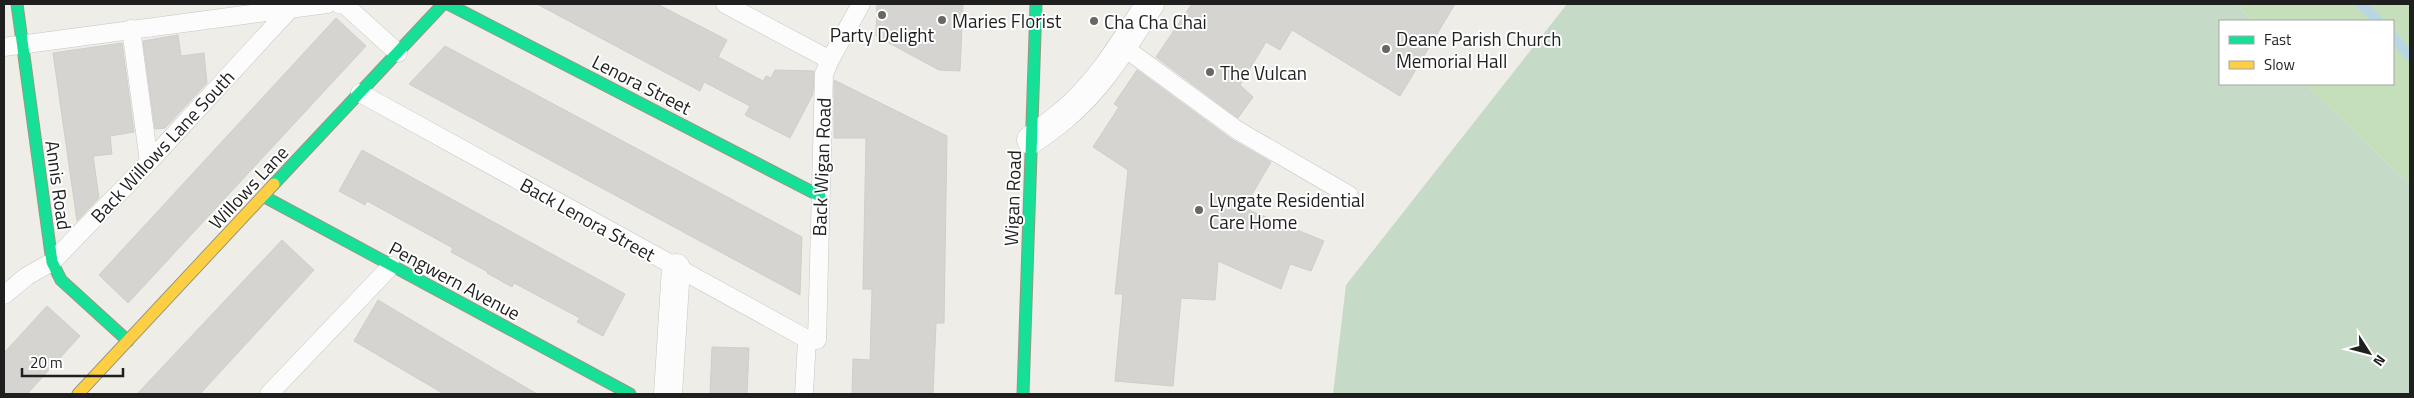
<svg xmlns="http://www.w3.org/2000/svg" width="2414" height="398" viewBox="0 0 2414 398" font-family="'Titillium Web',sans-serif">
	<rect width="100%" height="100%" fill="#eeede8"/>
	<path fill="#c4dfba" d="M2237,4H2410V185L2305,84H2393V21H2251Z"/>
	<path fill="#c5dbc8" d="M1567,4H2237L2251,21H2220V84H2305L2410,185V394H1333L1346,285Z"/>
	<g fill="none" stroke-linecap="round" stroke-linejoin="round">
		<path stroke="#b8d7e4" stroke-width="10" d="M2361,4L2378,21
			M2393,37L2410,56"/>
	</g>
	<path fill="#d6d4d0" stroke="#d1cec9" d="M537,4H657L727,40L718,57L763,81L766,76L771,78L775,70L814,71L813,94L790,138L745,115L750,106L704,82L700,91Z
		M877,4H963L960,71L939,70L876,36Z
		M1192,4H1455L1400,96L1292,30L1280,50L1266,42L1240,85L1253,97L1238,118L1156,57Z
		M336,18L366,46L128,303L99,275Z
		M178,35L181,56L204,53L207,83L165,128L155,129L143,41Z
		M122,43L134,132L110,136L112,154L93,156L99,198L77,221L53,53Z
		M445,46L802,237L800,295L409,84Z
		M1137,70L1231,139L1271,162L1244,208L1324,241L1311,271L1290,264L1281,289L1218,261L1215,300L1181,298L1173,386L1115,381L1123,294H1115L1128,170L1093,147L1119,107L1114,104Z
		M834,80L947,136L944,323H936L933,394H852L853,359L870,360L872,289H863L866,138H834Z
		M362,150L625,294L603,336L577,322L580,318L514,283L512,287L487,273L488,272L451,252L453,248L409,224L367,201L365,205L339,191Z
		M282,240L314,270L200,394H137Z
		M378,300L445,340L537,394H444L354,341Z
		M47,306L80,336L27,394H4V353Z
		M712,347L749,348L747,394H710Z"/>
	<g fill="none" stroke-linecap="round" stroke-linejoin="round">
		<g stroke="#c6c6c4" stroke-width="19">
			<path id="lane" d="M339,4L345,5L398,53
				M725,4L830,60
				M131,29L149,162
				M1122,46L1237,130L1349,195
				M4,47L327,4
				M360,93L807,339L817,340L824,74L830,60L861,4
				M4,295L27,276L52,262L149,162L290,9
				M269,394L391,266
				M804,394L807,339"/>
		</g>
		<g stroke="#c6c6c4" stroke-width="29">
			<path id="street" d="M1031,140C1043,131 1055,123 1065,114C1101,84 1125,42 1150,4
				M668,394L676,268"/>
		</g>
		<g stroke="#95997f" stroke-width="13">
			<path id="fast" d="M17,4L52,262L61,280L128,341
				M448,4L820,196
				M274,184L443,4
				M263,196L630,394
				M1023,394L1036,4"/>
		</g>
		<g stroke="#95997f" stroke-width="13">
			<path id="slow" d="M78,394L274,184"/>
		</g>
		<use href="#lane" stroke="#fcfcfc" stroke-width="18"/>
		<use href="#street" stroke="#fcfcfc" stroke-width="28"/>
		<use href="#fast" stroke="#16e098" stroke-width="11"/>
		<use href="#slow" stroke="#ffcf43" stroke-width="11"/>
	</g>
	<g fill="#676765" stroke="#fff" stroke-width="2">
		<circle cx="882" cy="15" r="5"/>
		<circle cx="942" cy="20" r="5"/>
		<circle cx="1094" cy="21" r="5"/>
		<circle cx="1386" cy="49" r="5"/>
		<circle cx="1210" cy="72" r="5"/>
		<circle cx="1199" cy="210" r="5"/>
	</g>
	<g text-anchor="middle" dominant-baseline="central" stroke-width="4" stroke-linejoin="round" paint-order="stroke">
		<g font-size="19" fill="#1f1f1f" stroke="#fff" text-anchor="start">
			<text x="952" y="20">Maries Florist</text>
			<text x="1104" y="21">Cha Cha Chai</text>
			<text x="882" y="34" text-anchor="middle">Party Delight</text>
			<text x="1396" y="38">Deane Parish Church<tspan x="1396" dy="22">Memorial Hall</tspan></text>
			<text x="1220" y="72">The Vulcan</text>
			<text x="1209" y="199">Lyngate Residential<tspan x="1209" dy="22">Care Home</tspan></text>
		</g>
		<g font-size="19" fill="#1f1f1f" stroke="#fff">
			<text transform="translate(642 84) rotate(27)">Lenora Street</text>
			<text transform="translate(162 146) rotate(-47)">Back Willows Lane South</text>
			<text transform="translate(821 167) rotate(-88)">Back Wigan Road</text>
			<text transform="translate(59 185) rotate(82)">Annis Road</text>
			<text transform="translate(248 187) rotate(-47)">Willows Lane</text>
			<text transform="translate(1012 198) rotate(-88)">Wigan Road</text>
			<text transform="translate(588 219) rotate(29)">Back Lenora Street</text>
			<text transform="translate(455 280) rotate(28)">Pengwern Avenue</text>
		</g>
	</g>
	<rect width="2414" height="398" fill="none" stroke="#1f1f1f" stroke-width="10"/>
	<rect x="2219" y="20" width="175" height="65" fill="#ffffff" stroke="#a5a5a5"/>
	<rect x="2229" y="36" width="25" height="8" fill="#16e098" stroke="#a5a5a5"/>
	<text x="2264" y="45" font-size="15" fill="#1f1f1f">Fast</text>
	<rect x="2229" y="61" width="25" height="8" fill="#ffcf43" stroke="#a5a5a5"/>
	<text x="2264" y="70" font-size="15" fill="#1f1f1f">Slow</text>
	<g transform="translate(2369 353) rotate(126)" stroke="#ffffff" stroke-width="4" paint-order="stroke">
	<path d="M0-4L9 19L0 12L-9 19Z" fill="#1f1f1f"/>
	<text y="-8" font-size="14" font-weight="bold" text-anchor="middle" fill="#1f1f1f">N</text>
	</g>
	<path d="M22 368v8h101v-8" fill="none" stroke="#1f1f1f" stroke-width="2.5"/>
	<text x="30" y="368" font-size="15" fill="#1f1f1f" stroke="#ffffff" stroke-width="4" paint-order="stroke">20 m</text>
</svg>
